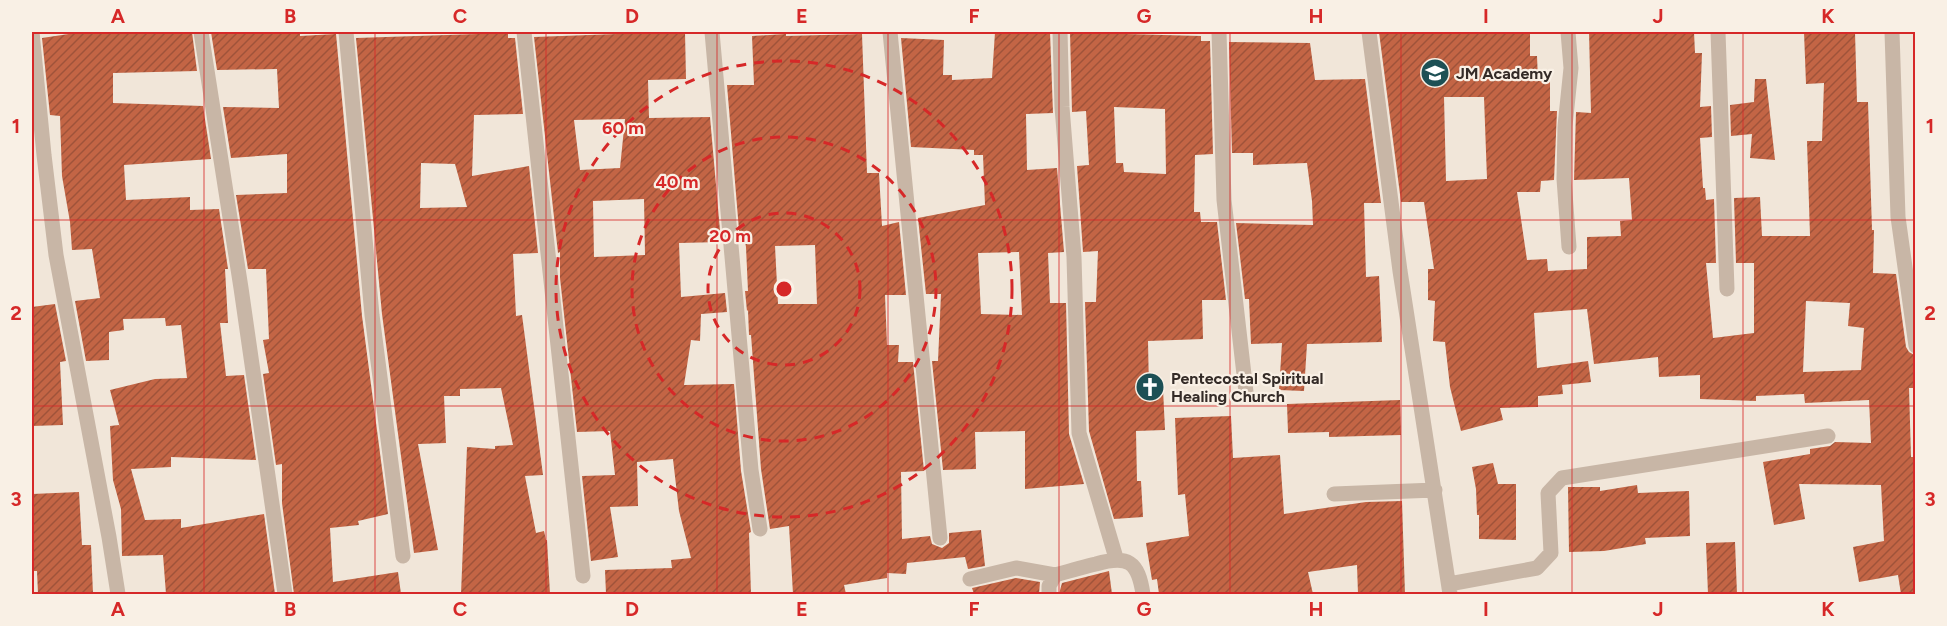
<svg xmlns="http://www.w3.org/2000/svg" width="1947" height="626" viewBox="0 0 1947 626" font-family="Figtree,sans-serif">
	<defs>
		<pattern id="building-hatch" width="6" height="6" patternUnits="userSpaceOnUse" patternTransform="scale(1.5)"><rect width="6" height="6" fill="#c36545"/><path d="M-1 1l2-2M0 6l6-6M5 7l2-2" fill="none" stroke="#9f533a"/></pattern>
	</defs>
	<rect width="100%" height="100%" fill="#f1e6d9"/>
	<path fill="url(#building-hatch)" fill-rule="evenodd" d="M82,32H192L197,71L113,73V103L203,106L211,159L124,165L126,200L190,197V210L219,209L228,269H225L228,323H220L226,376L244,375L256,460L171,457V467L131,469L145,520L181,519V528L264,514L275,594H166L163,555L122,556L121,509L113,480L110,426L119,425L120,428L110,390L155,379L187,378L181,325L166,326L165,318L123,319L124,330L109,332V360L86,361L75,301L100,298L92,249L72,250L70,222L62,176L60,116L50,115L42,38Z
		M211,32H300V36L336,34L362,316L388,514L358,521L359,525L330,528L333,582L398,572L401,594H294L282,503V464L276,465L263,374L269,373L263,340L269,339L266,269H248L236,195L287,193V154L231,158L223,107L279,108L277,69L217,70Z
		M645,32H685L686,79L648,80L649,118L710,117L721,242L679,243L681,297L725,293L727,312L701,314L700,341L691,340L684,385L734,384L741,471L751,532L749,533L751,594H606L605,570L672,568L671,560L691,558L679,511L673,459L637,462L638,506L610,507L618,557L591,561L582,476L615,475L610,431L577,432L560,278V252L558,253L534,37L645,33ZM625,119L620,168L580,170L574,120ZM644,199L645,255L594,257L593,201Z
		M995,32H1050L1053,113L1026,114L1027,170L1057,168L1064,252L1048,253L1050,303H1066L1069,434L1084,484L1025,489V431L975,432L976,469L943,470L932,361H938L941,294H926L918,218L985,205L983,155H974V150L911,147L901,38L944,40L943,75H952V80L992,78ZM1019,252L1022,315L981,314L978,253Z
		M1070,32H1125L1126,34L1201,36V41H1210L1213,154L1195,155L1194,212H1200L1201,222H1217L1226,300H1202L1203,339L1148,341L1149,390L1163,389L1165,430L1136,431L1137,481H1141L1143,517L1114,519L1089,431L1085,302H1096L1098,251L1083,252L1077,166L1089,165L1086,111L1072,112ZM1114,107L1165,109L1166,174L1124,172L1123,163H1116Z
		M1379,32H1530V56H1537L1538,80H1550V111H1557L1554,180L1541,181L1540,192H1517L1527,260L1547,259L1548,271L1587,269V237L1621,236L1620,221L1632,220L1629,178L1574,180L1576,112L1591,113L1589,32H1694L1695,53H1702L1700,107L1711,106L1712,137L1700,138L1703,188H1705L1706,200L1714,199L1716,263H1706L1713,338L1754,333V263H1736L1734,198L1760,197L1762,236H1810L1807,141H1822L1824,83L1806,84L1804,32H1855L1857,102H1868L1872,230H1874L1873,273L1896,274L1906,347L1909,352L1916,356V388H1909L1911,457H1916V594H1901L1898,575L1859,582L1853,547L1884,541L1881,485L1799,484L1805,519L1774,525L1763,462L1810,454V449L1830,446L1835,442L1871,443L1869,400L1805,403L1804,394L1756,396V401L1700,399V375L1659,377L1658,357L1594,364L1587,309L1534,313L1537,368L1588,361L1591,382L1562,385L1563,394L1538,396V407L1500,408L1503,420L1461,431L1450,387L1445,342L1433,341L1435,301L1428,300V269H1434L1424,202H1401ZM1444,97H1484L1487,179L1446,181ZM1806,301L1850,303L1848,326L1864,328L1861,370L1803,372Z
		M508,33V38H515L523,114L474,115L472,176L529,166L538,253L513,254L516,316L522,315L543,475L525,476L536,533L544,531L546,540H547L550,594H461L467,447L495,449V446L513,445L501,388L460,389V396H444L446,443L418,444L438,550L414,553L382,314L356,38ZM421,163L455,164L467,207L420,208Z
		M786,34V36L862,34L867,173H879L882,226L899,222L906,295H885L887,345H899L898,362H913L924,471L901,472L902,539L930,536L932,544L942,548L949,543V533L981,530L985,566L968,569L965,557L907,563L906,574L887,573V578L844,585L846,594H793L789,526L770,529L761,469L751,335H749L748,310L747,311L745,291H748L746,247L745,241L740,242L727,85H754L752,36ZM815,245L817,304H778L775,246Z
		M1229,42L1310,43L1315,80L1365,79L1381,203H1364L1366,277L1379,276L1382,342L1307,344L1304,391L1279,390L1282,343L1251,344L1249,299H1245L1236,223L1313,225L1312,201L1307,163L1253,165V153H1232Z
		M1755,79H1766L1775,160L1750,158L1752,134L1731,136L1730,105L1754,102Z
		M55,304L66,361L60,362L63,425L32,426V307Z
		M1400,400L1401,435L1329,437V432L1288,433L1287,404Z
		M1231,416L1233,458L1280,455L1284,514L1366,502L1402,501L1405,594H1358L1357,565L1308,572L1313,594H1277V592L1159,594L1157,579L1152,580L1146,543L1189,536L1185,494L1178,495L1175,418Z
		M1493,463L1498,484H1516V540L1479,539V515H1477L1476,489L1472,467Z
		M1637,485L1638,493L1689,491L1690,536L1645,538L1646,544L1604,551L1569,552L1568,487H1600V491Z
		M79,492L82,545H91L93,594H38L37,571H32V494Z
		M1735,542L1737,594H1708L1706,543Z
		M1109,571L1112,594H1059L1062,583Z
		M1016,578L1040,582L1039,594H974L972,588Z"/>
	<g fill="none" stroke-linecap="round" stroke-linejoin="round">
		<path stroke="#c8b6a6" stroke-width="15" d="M32,32L44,155L56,255L109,537L118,594
			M201,32L241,288L285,594
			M346,32L372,315L403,556
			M524,32L583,576
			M712,32L751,470L760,529
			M890,32L940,538
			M1060,32L1062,107L1074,257L1079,433L1116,558
			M1219,32L1224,200L1246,392
			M1369,32L1400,271L1450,594
			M1568,32L1571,68L1565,126L1564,179L1569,247
			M1718,32L1727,289
			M1892,32L1898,217L1916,346
			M1334,494L1435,490
			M970,579L1016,568L1055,575
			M1449,584L1537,568L1551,553L1548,493L1562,478L1828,436
			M1049,594V586L1055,575C1069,571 1083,567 1096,564C1128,555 1138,561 1143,594"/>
	</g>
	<path fill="none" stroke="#d62828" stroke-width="1.5" stroke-opacity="0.55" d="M204,32V594M375,32V594M546,32V594M717,32V594M888,32V594M1059,32V594M1230,32V594M1401,32V594M1572,32V594M1743,32V594M32,220H1916M32,406H1916"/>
	<g fill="none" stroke="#d62828" stroke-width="3" stroke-dasharray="10 8">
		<circle cx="784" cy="289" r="76"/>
		<circle cx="784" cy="289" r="152"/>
		<circle cx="784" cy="289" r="228"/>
	</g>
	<defs>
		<g id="school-disc" transform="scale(1.5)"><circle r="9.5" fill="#1d5055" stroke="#f9f0e5"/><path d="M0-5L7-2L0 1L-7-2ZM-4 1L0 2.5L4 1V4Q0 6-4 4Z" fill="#fff"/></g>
		<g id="church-disc" transform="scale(1.5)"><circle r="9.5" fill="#1d5055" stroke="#f9f0e5"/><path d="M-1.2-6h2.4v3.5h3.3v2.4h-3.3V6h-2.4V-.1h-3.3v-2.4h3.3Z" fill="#fff"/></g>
	</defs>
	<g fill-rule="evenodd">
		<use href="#school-disc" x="1435" y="73"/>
		<use href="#church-disc" x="1150" y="387"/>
	</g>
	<g text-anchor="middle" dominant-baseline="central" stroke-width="4.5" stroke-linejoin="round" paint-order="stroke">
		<g font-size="16" font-weight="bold" fill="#342b27" stroke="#f9f0e5" text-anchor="start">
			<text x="1456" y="73">JM Academy</text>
			<text x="1171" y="378">Pentecostal Spiritual<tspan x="1171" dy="18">Healing Church</tspan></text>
		</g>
	</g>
	<circle cx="784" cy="289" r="9" fill="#d62828" stroke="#f9f0e5" stroke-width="3"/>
	<g font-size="18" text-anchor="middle" font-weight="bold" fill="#d62828" stroke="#f9f0e5" stroke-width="4.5" stroke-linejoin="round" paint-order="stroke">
		<text x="623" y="134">60 m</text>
		<text x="677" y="188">40 m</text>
		<text x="730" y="242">20 m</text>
	</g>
	<rect width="1947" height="626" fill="none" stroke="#f9f0e5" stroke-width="66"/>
	<rect x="33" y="33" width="1881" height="560" fill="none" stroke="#d62828" stroke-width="2"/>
	<g font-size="20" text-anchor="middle" font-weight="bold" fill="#d62828">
		<text x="118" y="23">A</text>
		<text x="290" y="23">B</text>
		<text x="460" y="23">C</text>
		<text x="632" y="23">D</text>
		<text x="802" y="23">E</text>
		<text x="974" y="23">F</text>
		<text x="1144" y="23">G</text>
		<text x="1316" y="23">H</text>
		<text x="1486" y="23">I</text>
		<text x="1658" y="23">J</text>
		<text x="1828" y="23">K</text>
		<text x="16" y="133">1</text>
		<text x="1930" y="133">1</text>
		<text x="16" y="320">2</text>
		<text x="1930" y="320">2</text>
		<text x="16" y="506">3</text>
		<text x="1930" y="506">3</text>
		<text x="118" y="616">A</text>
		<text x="290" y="616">B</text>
		<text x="460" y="616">C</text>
		<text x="632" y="616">D</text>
		<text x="802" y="616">E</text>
		<text x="974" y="616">F</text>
		<text x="1144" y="616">G</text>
		<text x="1316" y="616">H</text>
		<text x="1486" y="616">I</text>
		<text x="1658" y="616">J</text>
		<text x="1828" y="616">K</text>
	</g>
</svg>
